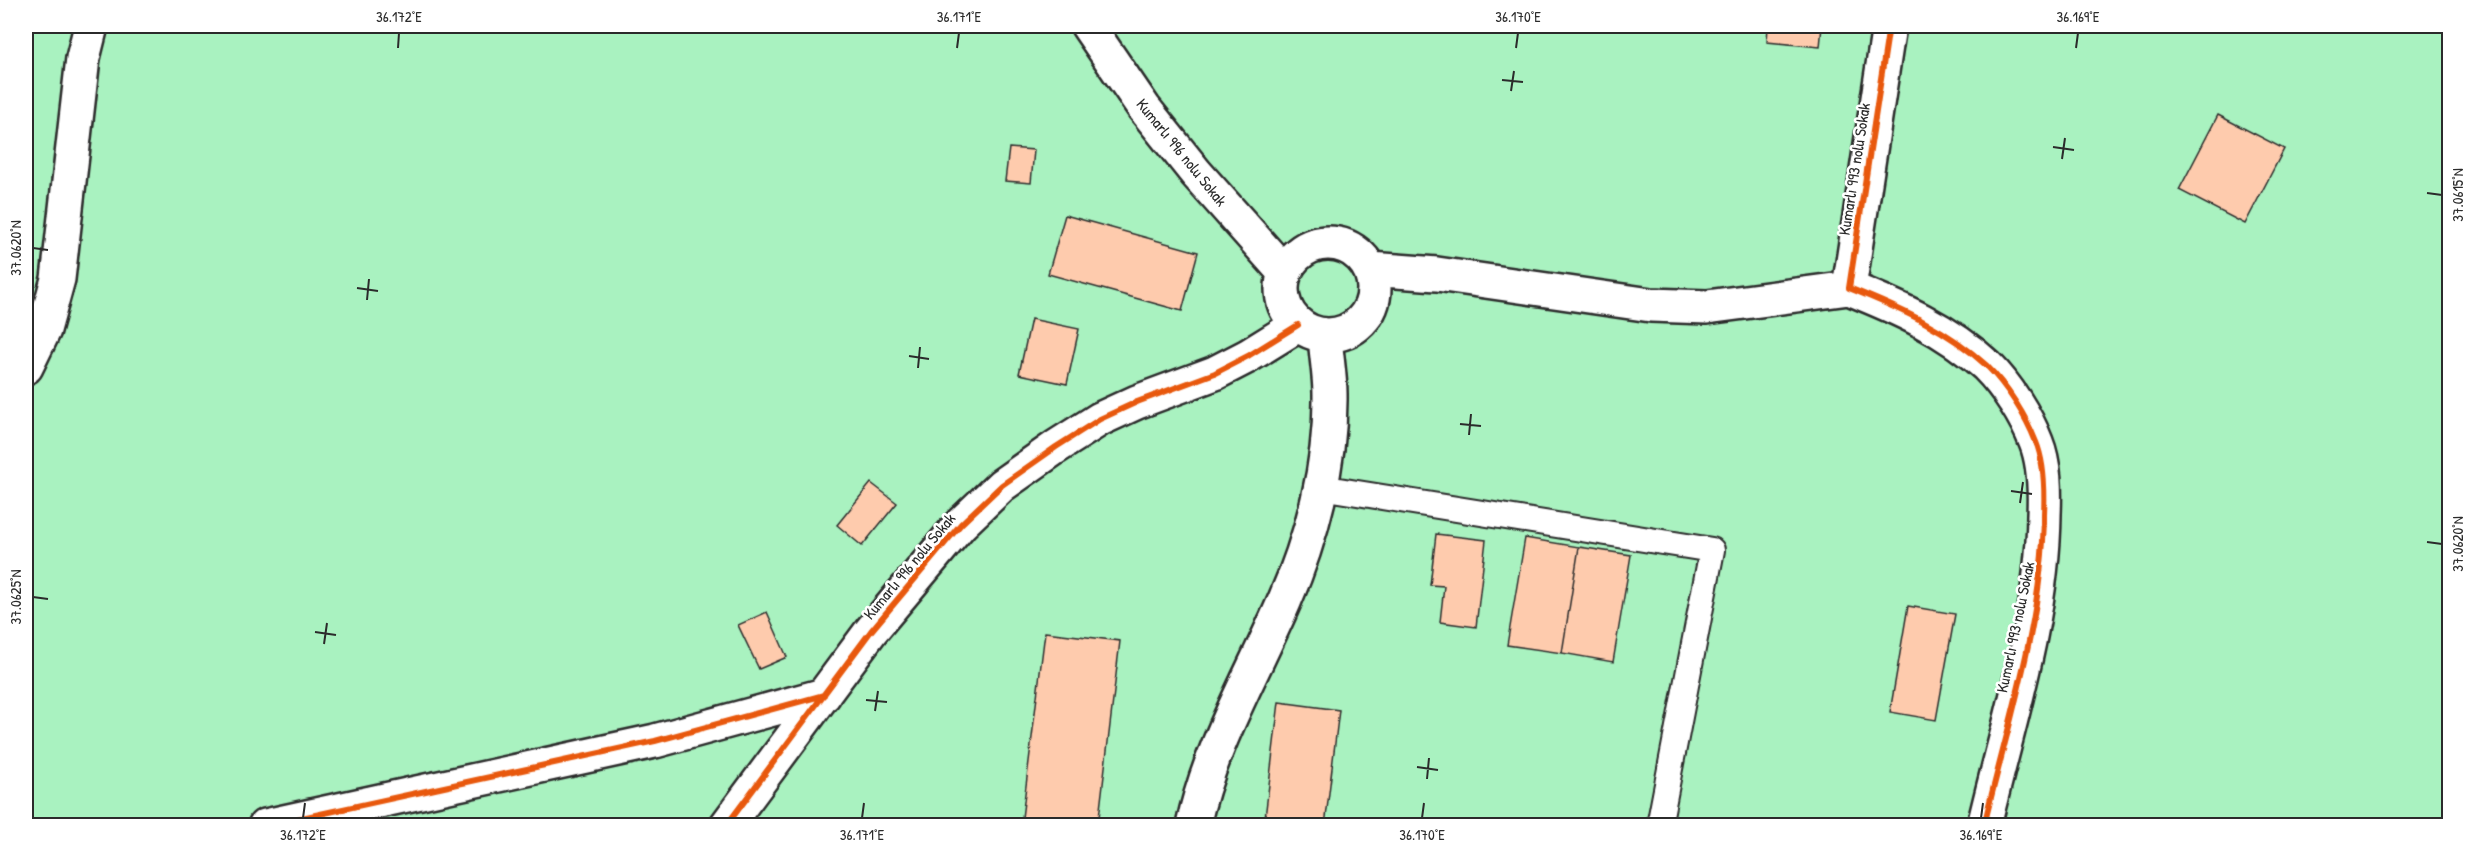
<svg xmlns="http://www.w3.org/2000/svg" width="2475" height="851" viewBox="0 0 2475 851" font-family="'Patrick Hand',sans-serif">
	<rect width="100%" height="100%" fill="#ffefe6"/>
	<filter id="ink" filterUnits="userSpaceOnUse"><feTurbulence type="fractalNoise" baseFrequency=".0167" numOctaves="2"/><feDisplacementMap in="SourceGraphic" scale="12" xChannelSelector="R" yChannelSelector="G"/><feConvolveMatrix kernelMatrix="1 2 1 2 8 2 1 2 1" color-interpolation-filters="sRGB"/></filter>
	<g filter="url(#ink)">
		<path fill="#a9f2c0" stroke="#6a8e76" stroke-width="1.5" d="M26,26H2449V825H26Z"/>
		<path fill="#fecbad" stroke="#2b2b2b" stroke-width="1.5" d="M1768,26H1822L1820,47L1767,42Z
			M2218,115L2284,149L2245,224L2179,190Z
			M1009,148L1034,150L1031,183L1005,181Z
			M1065,215L1198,252L1182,311L1048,274Z
			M1031,319L1079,329L1067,384L1019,374Z
			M871,483L897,503L862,546L837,525Z
			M1436,534L1486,540L1476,627L1440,622L1444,586L1430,585Z
			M1525,538L1579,547L1562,653L1507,645Z
			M1579,547L1631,555L1613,662L1562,653Z
			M1908,606L1955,614L1936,720L1890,712Z
			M767,612L787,657L759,669L738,625Z
			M1045,632L1120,641L1098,826H1021Z
			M1279,702L1339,710L1325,826H1264Z"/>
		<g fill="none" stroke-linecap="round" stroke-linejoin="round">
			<g stroke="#2b2b2b" stroke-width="28">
				<path id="lane" d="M1320,487L1712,550L1659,826"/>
			</g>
			<g stroke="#2b2b2b" stroke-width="38">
				<path id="street" d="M1088,26L1144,108L1196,173L1284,272
					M1889,26L1849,288C1899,308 1947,329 1987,366C2007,386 2026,416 2036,442C2045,464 2045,491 2044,514C2043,619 2008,724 1984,826
					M1282 289a46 46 0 1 1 92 0a46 46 0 1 1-92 0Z
					M1370,269L1437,274L1651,305L1707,307L1849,288
					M26,367L44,330L58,279L83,58L91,26
					M265,826L655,741L824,695
					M726,826L871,631L961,524L1002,485L1056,447L1100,419L1137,402L1215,373L1248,356L1298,325
					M1193,826C1210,746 1252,676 1284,602C1312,538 1331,464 1330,394C1330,375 1326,355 1325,335"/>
			</g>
			<use href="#lane" stroke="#fff" stroke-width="24"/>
			<use href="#street" stroke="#fff" stroke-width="33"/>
			<g stroke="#fff" stroke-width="10">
				<path id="cycleway" d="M1889,26L1849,288C1899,308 1947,329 1987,366C2007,386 2026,416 2036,442C2045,464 2045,491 2044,514C2043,619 2008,724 1984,826
					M265,826L655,741L824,695
					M726,826L871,631L961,524L1002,485L1056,447L1100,419L1137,402L1215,373L1248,356L1298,325"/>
			</g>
			<use href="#cycleway" stroke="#e8590c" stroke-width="6"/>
		</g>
	</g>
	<path fill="none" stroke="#2b2b2b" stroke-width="2" d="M398,48L399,33M957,48L959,33M1516,48L1518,33M2076,48L2078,33M1502,80L1523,82M1511,91L1514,71M2053,147L2074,150M2062,159L2065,138M2427,193L2442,195M33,248L48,250M357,288L378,291M367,300L369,279M909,356L929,359M918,368L920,347M1460,424L1481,426M1469,435L1471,414M2011,491L2032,494M2020,503L2023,482M2427,542L2442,544M33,597L48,599M315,632L336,635M324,644L327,623M866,700L887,702M875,711L878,691M1417,767L1438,770M1427,779L1429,758M303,818L305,803M862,818L864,803M1422,818L1424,803M1981,818L1983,803"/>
	<g text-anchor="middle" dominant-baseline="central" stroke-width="5" stroke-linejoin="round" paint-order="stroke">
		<g font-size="16" fill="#2b2b2b" stroke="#fff">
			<text transform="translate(1182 152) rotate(51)">Kumarlı 996 nolu Sokak</text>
			<text transform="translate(1854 169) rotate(-81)">Kumarlı 993 nolu Sokak</text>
			<text transform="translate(909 566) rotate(-50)">Kumarlı 996 nolu Sokak</text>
			<text transform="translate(2015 627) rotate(-78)">Kumarlı 993 nolu Sokak</text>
		</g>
	</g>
	<rect width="2475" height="851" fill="none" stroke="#fff" stroke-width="66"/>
	<rect x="33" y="33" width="2409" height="785" fill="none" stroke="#2b2b2b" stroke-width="2"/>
	<g font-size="15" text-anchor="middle" fill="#2b2b2b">
		<text x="399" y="22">36.172°E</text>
		<text x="959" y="22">36.171°E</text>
		<text x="1518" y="22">36.170°E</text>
		<text x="2078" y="22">36.169°E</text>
		<text transform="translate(2458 195) rotate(-90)" y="5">37.0615°N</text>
		<text transform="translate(16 248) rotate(-90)" y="5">37.0620°N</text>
		<text transform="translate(2458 544) rotate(-90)" y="5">37.0620°N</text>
		<text transform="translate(16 597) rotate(-90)" y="5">37.0625°N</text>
		<text x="303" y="840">36.172°E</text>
		<text x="862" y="840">36.171°E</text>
		<text x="1422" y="840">36.170°E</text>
		<text x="1981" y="840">36.169°E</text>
	</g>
</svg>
